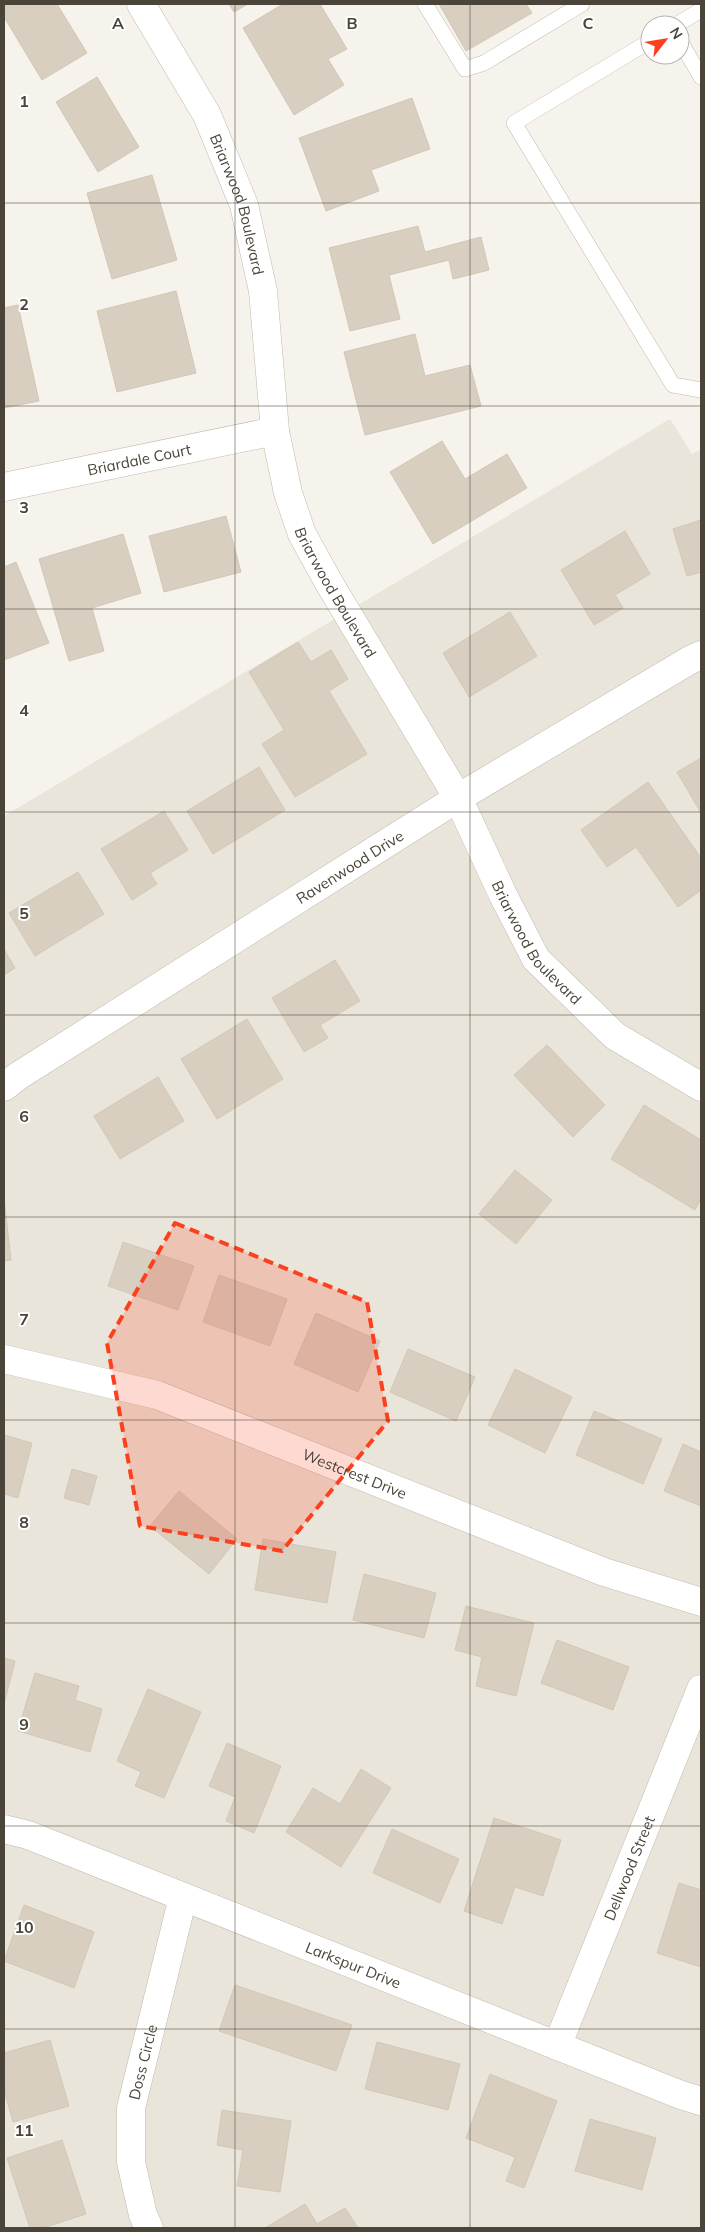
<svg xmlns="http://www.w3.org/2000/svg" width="705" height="2232" viewBox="0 0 705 2232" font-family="Mulish,sans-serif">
	<rect width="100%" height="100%" fill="#f6f3ec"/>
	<path fill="#eae5da" d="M670,419L692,454L701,449V2228H4V816Z"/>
	<path fill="#d8cfc1" stroke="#d3c7b4" d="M4,4H57L87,53L42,80L4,17Z
		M229,4H248L234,12Z
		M283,4H320L347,49L328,59L344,85L294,115L243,28Z
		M439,4H526L532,13L466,51Z
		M97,77L139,147L98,172L56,102Z
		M412,98L430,149L371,170L379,191L326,211L299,138Z
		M152,175L177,260L112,279L87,193Z
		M418,226L425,252L481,237L489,270L453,279L449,260L389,275L400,319L350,331L329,248Z
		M176,291L196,373L117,392L97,311Z
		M18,305L39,401L4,408V308Z
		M415,334L425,376L470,365L481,406L365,435L344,352Z
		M442,441L465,479L507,454L527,488L433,544L390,472Z
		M226,516L241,572L164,592L149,536Z
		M701,520V572L687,576L673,529Z
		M625,531L650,574L615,595L623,608L594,625L561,570Z
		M123,534L141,593L92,608L104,651L69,661L39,559Z
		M16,562L49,643L4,660V567Z
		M510,612L537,656L469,697L443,653Z
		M298,642L311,662L331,650L348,679L329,691L367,754L295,797L262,744L284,730L249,672Z
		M701,758V813L677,772Z
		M259,767L285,810L213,854L187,811Z
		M648,782L701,858V890L678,907L636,847L607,867L581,830Z
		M164,811L188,850L150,873L157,884L132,900L101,849Z
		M78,872L104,914L35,956L9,913Z
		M4,949L15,968L4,975Z
		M335,960L360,1001L320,1025L328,1038L304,1052L272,998Z
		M247,1019L283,1079L217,1119L181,1059Z
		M547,1045L605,1105L573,1137L514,1075Z
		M158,1077L184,1121L120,1159L94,1116Z
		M644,1105L701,1140V1199L695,1210L611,1159Z
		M515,1170L552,1200L516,1244L479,1214Z
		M4,1199L11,1260L4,1261Z
		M123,1242L194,1266L178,1310L108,1286Z
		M219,1275L287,1299L270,1346L203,1322Z
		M316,1313L380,1341L358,1392L294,1364Z
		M408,1349L475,1377L456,1421L390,1392Z
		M515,1369L572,1397L545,1453L488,1425Z
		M594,1411L662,1439L643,1484L576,1455Z
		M4,1435L32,1443L18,1498L4,1494Z
		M683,1444L701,1452V1506L664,1491Z
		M72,1469L97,1476L89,1505L64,1498Z
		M179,1491L237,1539L209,1574L150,1526Z
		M263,1539L336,1552L327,1603L255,1590Z
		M364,1574L436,1593L424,1638L353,1620Z
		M466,1606L534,1623L516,1696L476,1686L482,1657L455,1650Z
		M557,1640L629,1667L613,1710L541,1683Z
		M4,1658L15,1661L4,1704Z
		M35,1673L79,1686L75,1700L102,1709L90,1752L18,1731Z
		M148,1689L201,1712L164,1798L135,1786L141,1772L117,1761Z
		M227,1743L281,1766L254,1833L226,1821L235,1797L209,1786Z
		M361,1769L391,1788L341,1867L286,1832L313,1788L340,1804Z
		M494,1818L561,1840L543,1896L515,1887L502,1924L464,1911Z
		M392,1829L459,1859L440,1903L373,1873Z
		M679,1883L701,1890V1967L657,1953Z
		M24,1905L94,1932L74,1988L4,1961Z
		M235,1985L352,2025L336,2071L219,2031Z
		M50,2040L69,2106L13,2122L4,2090V2053Z
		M377,2042L460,2064L448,2110L365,2089Z
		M490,2074L557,2101L524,2188L506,2181L515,2157L466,2138Z
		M222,2110L291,2121L280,2192L237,2186L243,2150L217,2145Z
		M590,2119L656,2138L642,2190L575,2171Z
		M62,2140L86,2214L43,2228H30L7,2158Z
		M305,2204L317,2224L345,2208L358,2228H265Z"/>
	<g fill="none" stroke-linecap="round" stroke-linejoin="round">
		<g stroke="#c2bbae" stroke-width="16">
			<path id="lane" d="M425,4L465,69L484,63L582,4
				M676,25L701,10
				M650,41L514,123L673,385L701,390
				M680,41L701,77"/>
		</g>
		<g stroke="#c2bbae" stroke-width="29">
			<g id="street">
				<path id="s1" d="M141,4L207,115L244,205L263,291L275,431L288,493L302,534L329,583L458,798L503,895L536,959L615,1036L701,1087"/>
				<path id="s2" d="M4,487L275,431"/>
				<path id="s3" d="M4,1087L18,1076L458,798L690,660L701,655"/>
				<path id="s4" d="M4,1359L157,1395L604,1572L701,1602"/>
				<path id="s5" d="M4,1829L28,1835L681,2095L701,2101"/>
				<path id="s6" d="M557,2046L701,1689"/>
				<path id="s7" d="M149,2228L143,2215L131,2162V2108L183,1897"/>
			</g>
		</g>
		<use href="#lane" stroke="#fff" stroke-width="15"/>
		<use href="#street" stroke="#fff" stroke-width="28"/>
	</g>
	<path fill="#fc3f1d" fill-opacity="0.2" stroke="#fc3f1d" stroke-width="4" stroke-dasharray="10 6" stroke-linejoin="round" d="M175,1223L367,1302L388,1421L282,1551L140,1526L107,1343Z"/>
	<path fill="none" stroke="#4b4439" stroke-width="1" stroke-opacity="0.55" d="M235,4V2228M470,4V2228M4,203H701M4,406H701M4,609H701M4,812H701M4,1015H701M4,1217H701M4,1420H701M4,1623H701M4,1826H701M4,2029H701"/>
	<g text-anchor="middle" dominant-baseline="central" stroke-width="4" stroke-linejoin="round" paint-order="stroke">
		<g font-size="15" fill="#4b4439" stroke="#fff">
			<text stroke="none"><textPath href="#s1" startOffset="224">Briarwood Boulevard</textPath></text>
			<text stroke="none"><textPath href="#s2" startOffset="138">Briardale Court</textPath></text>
			<text stroke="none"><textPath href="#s1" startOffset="629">Briarwood Boulevard</textPath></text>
			<text stroke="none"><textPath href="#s3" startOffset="410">Ravenwood Drive</textPath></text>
			<text stroke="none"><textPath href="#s1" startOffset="1034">Briarwood Boulevard</textPath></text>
			<text stroke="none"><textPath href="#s4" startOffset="370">Westcrest Drive</textPath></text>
			<text stroke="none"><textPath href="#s6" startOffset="192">Dellwood Street</textPath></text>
			<text stroke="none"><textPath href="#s5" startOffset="375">Larkspur Drive</textPath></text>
			<text stroke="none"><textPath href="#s7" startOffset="170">Doss Circle</textPath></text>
		</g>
	</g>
	<g font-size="16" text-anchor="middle" font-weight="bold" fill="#4b4439" stroke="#fff" stroke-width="4" stroke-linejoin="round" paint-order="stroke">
		<text x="118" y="29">A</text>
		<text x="352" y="29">B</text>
		<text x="588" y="29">C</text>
		<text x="24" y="107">1</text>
		<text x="24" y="310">2</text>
		<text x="24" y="513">3</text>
		<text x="24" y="716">4</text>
		<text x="24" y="919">5</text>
		<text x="24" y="1122">6</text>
		<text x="24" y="1325">7</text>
		<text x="24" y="1528">8</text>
		<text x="24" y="1730">9</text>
		<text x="24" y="1933">10</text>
		<text x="24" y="2136">11</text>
	</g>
	<rect width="705" height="2232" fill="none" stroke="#4b4439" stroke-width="10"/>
	<g transform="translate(665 40) rotate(59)"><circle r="24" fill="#ffffff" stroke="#b7b4b0"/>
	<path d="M0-4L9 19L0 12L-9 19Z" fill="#fc3f1d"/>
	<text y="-8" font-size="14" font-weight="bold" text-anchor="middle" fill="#4b4439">N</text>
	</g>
</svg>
